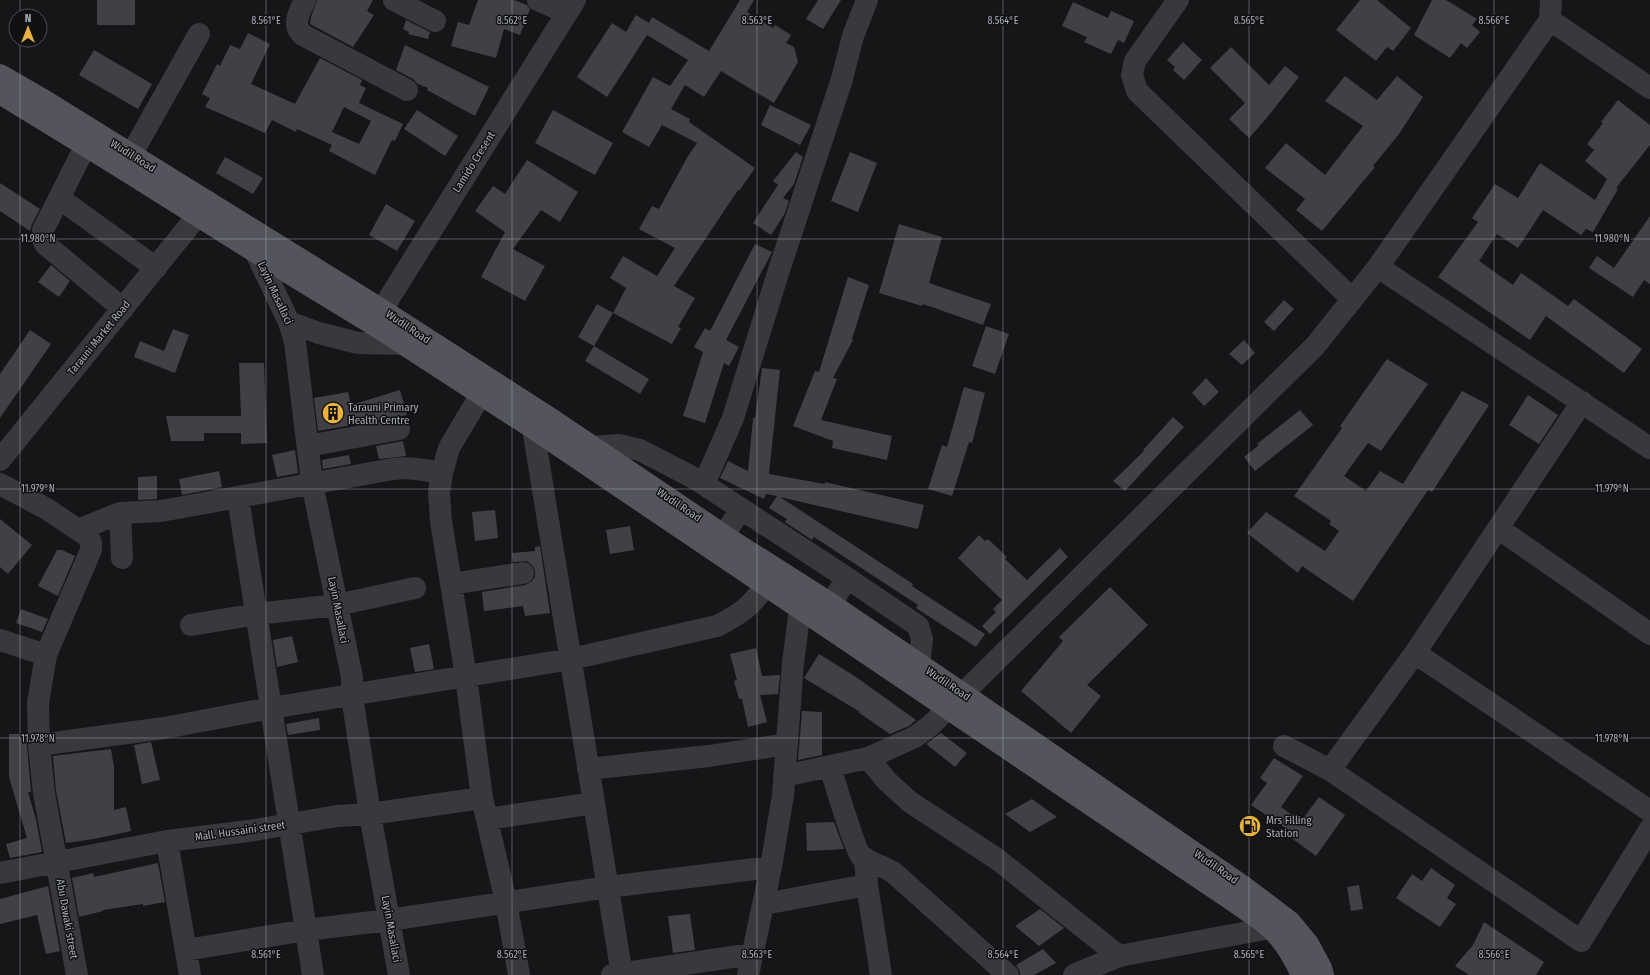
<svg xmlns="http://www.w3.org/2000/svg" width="1650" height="975" viewBox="0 0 1650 975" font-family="'Fira Sans Condensed',sans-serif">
	<rect width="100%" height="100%" fill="#161618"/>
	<path fill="#414145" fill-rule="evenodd" d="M97,0H135V25H97Z
		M317,0H373L367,11L374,15L353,47L310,24L311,17Z
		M478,0H514L527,5L530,9L520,35L504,29L496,58L451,46L458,22L469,25Z
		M740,0H754L747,12L773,28L775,25L791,35L786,43L794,47L798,62L774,103L721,71L704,97L685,85L671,109L690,119L689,122L755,168L739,191L738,190L674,286L695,298L678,327L681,328L672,344L613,313L626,288L610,278L623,256L657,276L675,248L639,229L652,206L659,209L688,156L697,143L662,125L649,147L622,132L653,77L670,86L688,60L647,35L607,97L577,77L612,23L626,32L636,15L649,23L652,17L709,51Z
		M818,0H841L823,29L806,19Z
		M1360,0H1377L1411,28L1393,51L1387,47L1376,61L1336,30Z
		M1432,0H1446L1477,19L1472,25L1480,32L1467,48L1461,43L1450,58L1414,35Z
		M1073,2L1108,18L1111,11L1134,21L1124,43L1118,40L1111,54L1084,42L1087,37L1062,26Z
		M406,20L430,32L428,39L408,34L409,32L403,29Z
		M248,33L270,44L251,84L295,104L320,58L362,80L360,85L366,88L359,103L403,124L395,141L392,140L375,175L329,151L332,145L297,129L296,132L272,120L265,133L205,107L210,98L202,94L217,64L220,66L230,45L240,49ZM344,107L371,121L359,144L332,132Z
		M1183,42L1202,60L1184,80L1173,70L1175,67L1167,60Z
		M405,45L489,87L475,116L427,90L428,88L418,84L413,79L396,70Z
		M1231,47L1269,85L1285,66L1299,77L1265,120L1249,138L1229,119L1245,103L1210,68Z
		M94,50L152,84L138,109L79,75Z
		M1345,76L1377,100L1397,76L1423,97L1399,134L1373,166L1375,167L1322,231L1296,210L1305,199L1265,168L1286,143L1325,175L1363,126L1325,101Z
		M1618,100L1650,125V145L1616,188L1618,189L1593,232L1586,229L1581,235L1543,210L1518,248L1497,234L1479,261L1513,285L1521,273L1568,306L1574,299L1642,349L1624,373L1546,316L1530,340L1438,277L1478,222L1472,218L1495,184L1518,198L1540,163L1595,200L1607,179L1585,161L1594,150L1587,144L1603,123L1601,122Z
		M770,105L811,125L800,145L761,125Z
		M417,110L458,136L445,156L404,129Z
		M553,110L613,143L595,175L535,143Z
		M796,152L803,157L794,184L783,198L789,201L784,215L771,235L753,223L778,185L773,181Z
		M850,152L877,163L858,212L831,201Z
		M225,157L263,178L253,194L216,173Z
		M527,160L578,192L560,222L541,210L513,249L545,266L525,301L481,277L505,232L475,211L493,186L505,194Z
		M0,183L40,209L32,224L30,231L0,211Z
		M386,204L415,221L397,251L369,235Z
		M1650,216V284L1644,280L1633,297L1589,268L1597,256L1614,268Z
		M899,224L942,237L929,283L991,304L983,325L923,304L922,306L879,293Z
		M755,244L772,252L726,340L739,347L729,366L724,363L705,423L683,416L703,352L694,347L705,328L710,331Z
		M51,265L70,281L59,297L38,282Z
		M848,277L869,285L852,339L853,340L833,378L837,379L821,420L892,436L887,460L832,448L833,441L793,426L815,371L819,372Z
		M1284,300L1294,309L1274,331L1264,322Z
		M597,304L613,313L594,346L578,337Z
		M986,326L1009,334L995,374L972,366Z
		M173,329L189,335L175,373L134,357L140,341L164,351Z
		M30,330L51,344L0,418V374Z
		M1244,340L1255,353L1242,365L1229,354Z
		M594,346L649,379L640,394L585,361Z
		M1387,359L1428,384L1381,451L1368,443L1344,476L1366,491L1380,471L1403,484L1462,391L1489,405L1432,492L1428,490L1353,601L1302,566L1298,573L1247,533L1266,512L1325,551L1339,531L1329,524L1331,521L1294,496L1342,428L1340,426Z
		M239,363H264L267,443L241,444V433H204V441H171L166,416H241Z
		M762,368L780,370L769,474L825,484V482L924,505L918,529L780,497L913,584L912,586L985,634L976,647L916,608L918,605L814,537L812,540L785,522L787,519L769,508L777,496L766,494L764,499L720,478L728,461L748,471L753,418H755Z
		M1206,378L1219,392L1204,406L1192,393Z
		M964,387L985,393L972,443L969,442L952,496L928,489L942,445L947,447Z
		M400,390L407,415L318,431L314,398L348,392L351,405Z
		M1528,395L1558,415L1539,444L1509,425Z
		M1300,410L1313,425L1255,471L1244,457L1259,445L1257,444Z
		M1173,417L1184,427L1125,491L1113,481L1144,451L1143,450Z
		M403,441L406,456L379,459L376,446Z
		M295,450L298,473L277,477L272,455Z
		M349,455L351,464L323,469L322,460Z
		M219,471L222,487L182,495L179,479Z
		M157,476V499L138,500V477Z
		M495,510L498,538L475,541L472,512Z
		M0,519L32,545L8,574L0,567Z
		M630,526L634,550L610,554L606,530Z
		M979,535L985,541L988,539L1007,557L1005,559L1027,580L1060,548L1068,557L990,634L982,626L996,612L993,609L1002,600L958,558Z
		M540,546L550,613L525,616L523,606L484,611L482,592L525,585L531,582L535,577V571L533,566L527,561L513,562L512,553L535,551V547Z
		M57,550H62L75,556L58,596L38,586Z
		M1110,587L1148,625L1087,685L1101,696L1071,733L1021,691L1063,641L1059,637Z
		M21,609L48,619L42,632L16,623Z
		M292,636L298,662L277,667L273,640Z
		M429,644L434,669L415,672L410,648Z
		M756,648L762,676L780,675L778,694L760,695L767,722L748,727L742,699H739L734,681L737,680L730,654Z
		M819,654L856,677L916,720L909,726L890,734L858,712H860L804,678Z
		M802,711L822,712V755L798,760Z
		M319,718L320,730L288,735L286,724Z
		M941,733L967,753L955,767L926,744Z
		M9,734H26L31,792H28L36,819L42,852L10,858L6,844L27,838L9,777Z
		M151,742L160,780L142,784L134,745Z
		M111,749L114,767V810L126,807L131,831L94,839L66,843L56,791L53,756Z
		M1274,758L1303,776L1281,807L1301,821L1319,797L1345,815L1316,856L1290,837L1293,833L1251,805L1267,783L1260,778Z
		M1032,799L1057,817L1030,832L1005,814Z
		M834,822L844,849L807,851L806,823Z
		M158,863L165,902L143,906V904L103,910V911L79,917L72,878L93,873L94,877Z
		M1431,868L1455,885L1447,898L1456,904L1440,927L1396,898L1412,874L1422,881Z
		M1359,885L1363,909L1351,911L1347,887Z
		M48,886L60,951L46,954L37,915L0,924V899Z
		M1040,909L1064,928L1039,946L1015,926Z
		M690,914L695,950L673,953L668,916Z
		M1484,922L1544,962L1536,975H1469L1455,966L1473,945Z
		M1043,949L1056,963L1034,975H1020V971L1016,965Z"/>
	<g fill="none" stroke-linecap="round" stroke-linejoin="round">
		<path stroke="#38383d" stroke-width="22" d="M305,0C300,11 291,25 303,35L407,90
			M394,0L435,21
			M538,0L567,13
			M1178,0L1135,61L1132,75L1137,91L1352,299
			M1550,20L1650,88
			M86,145L43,230V239L45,244L123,309
			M131,155L199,34
			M59,198L156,268
			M255,251L289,322L295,342L312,483L352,677V696L370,814L399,975
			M1378,267L1650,448
			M289,322L319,333L358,343L403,344
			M373,324L575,0
			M481,394L449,448L442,473L439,493L441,521L466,677L482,798L506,902L519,975
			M1582,402L1415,653L1650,811
			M533,428L622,975
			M308,446L399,429
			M592,447L619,445L640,450L694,478L847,578L831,604
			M0,460L198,215L207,201
			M0,484L47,509L87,536L91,542V550L46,655L38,703L39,745L44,793L77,975
			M704,484L733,418L779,270L842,79L853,36L867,0
			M238,498L313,975
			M120,513L122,558
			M1498,528L1650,634
			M78,530L120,513L161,511L393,469C410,467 425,470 442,473
			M724,535L741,509
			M847,578L918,626L922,639L919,665
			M451,584L523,573
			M191,625L256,614L337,605L415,588
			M0,640L46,655
			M39,745L164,728L271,708L571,659L717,626C740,614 750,608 765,586
			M1284,746L1330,770L1581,941L1650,829
			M868,758L887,781L910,802L997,859L1119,956
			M830,766C834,780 855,850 861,856C871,864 884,866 894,873L1008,975
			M588,769L709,756L787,744
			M1330,770L1415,653
			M784,776L868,758L915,737L931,725L1315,346L1378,267L1550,20L1551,0
			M487,819L594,803
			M167,841L190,975
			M0,873L167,841L249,831L337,816L370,814L482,798
			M867,885L881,975
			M764,904L867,885L865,858
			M186,950L306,930L389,920L608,887L771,867
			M612,975L752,954
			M748,975L771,867L783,795L793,663L800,609
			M1074,975L1119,956L1270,928"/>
		<path stroke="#54555c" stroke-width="22" d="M0,75L45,101L382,310L551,419L735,543L831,604L963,694L1241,885L1290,922L1308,944L1321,968L1323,975
			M0,93L111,161L294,276L373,324L533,428L1229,898C1246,910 1267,922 1280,938C1289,949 1296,962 1302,975"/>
	</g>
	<path fill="none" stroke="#a9adb8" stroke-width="1" stroke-opacity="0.45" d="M20,0V16M266,0V975M512,0V975M757,0V975M1003,0V975M1249,0V975M1494,0V975M20,40V975M0,239H1650M0,489H1650M0,738H1650"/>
	<defs>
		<g id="building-disc" transform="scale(1.15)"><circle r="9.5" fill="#e9b13e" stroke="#111113"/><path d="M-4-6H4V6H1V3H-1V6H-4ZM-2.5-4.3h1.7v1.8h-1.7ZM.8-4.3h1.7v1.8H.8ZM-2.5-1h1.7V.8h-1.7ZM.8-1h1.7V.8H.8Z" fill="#111"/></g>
		<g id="fuel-disc" transform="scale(1.15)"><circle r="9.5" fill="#e9b13e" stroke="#111113"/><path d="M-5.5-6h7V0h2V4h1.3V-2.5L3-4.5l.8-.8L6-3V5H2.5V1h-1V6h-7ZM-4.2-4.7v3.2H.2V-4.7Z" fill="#111"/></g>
	</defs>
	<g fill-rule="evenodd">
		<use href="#building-disc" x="333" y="413"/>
		<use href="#fuel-disc" x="1250" y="826"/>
	</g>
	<g text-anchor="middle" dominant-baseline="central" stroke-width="3" stroke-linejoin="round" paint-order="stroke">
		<g font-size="11" fill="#a9adb8" stroke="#111113">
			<text transform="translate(133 156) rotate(32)">Wudil Road</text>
			<text transform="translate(474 162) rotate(-58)">Lamido Cresent</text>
			<text transform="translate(275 293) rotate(65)">Layin Masallaci</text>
			<text transform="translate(408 327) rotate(34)">Wudil Road</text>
			<text transform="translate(99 338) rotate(-51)">Tarauni Market Road</text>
			<text transform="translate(679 505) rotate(34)">Wudil Road</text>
			<text transform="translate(338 610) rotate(79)">Layin Masallaci</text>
			<text transform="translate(948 684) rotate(34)">Wudil Road</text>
			<text transform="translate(240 831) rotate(-8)">Mall. Hussaini street</text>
			<text transform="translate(1216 867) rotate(35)">Wudil Road</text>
			<text transform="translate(67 919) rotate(80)">Abu Dawaki street</text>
			<text transform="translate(391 929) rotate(80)">Layin Masallaci</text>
		</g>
		<g font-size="11" fill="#a9adb8" stroke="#111113" text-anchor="start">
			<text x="348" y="407">Tarauni Primary<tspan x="348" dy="13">Health Centre</tspan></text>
			<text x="1266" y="820">Mrs Filling<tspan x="1266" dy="13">Station</tspan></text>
		</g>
	</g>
	<g font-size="10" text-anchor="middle" fill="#a9adb8" stroke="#111113" stroke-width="3" stroke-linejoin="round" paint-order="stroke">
		<text x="266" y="24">8.561°E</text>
		<text x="512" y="24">8.562°E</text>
		<text x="757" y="24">8.563°E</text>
		<text x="1003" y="24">8.564°E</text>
		<text x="1249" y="24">8.565°E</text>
		<text x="1494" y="24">8.566°E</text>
		<text x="38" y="242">11.980°N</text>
		<text x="1612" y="242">11.980°N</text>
		<text x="38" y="492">11.979°N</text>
		<text x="1612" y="492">11.979°N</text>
		<text x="38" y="742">11.978°N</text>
		<text x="1612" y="742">11.978°N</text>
		<text x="266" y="958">8.561°E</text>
		<text x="512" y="958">8.562°E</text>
		<text x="757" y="958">8.563°E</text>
		<text x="1003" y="958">8.564°E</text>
		<text x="1249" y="958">8.565°E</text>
		<text x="1494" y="958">8.566°E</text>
	</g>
	<g transform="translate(28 28)"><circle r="19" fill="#111113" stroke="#4e4f55"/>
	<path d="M0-3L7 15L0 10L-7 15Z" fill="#e9b13e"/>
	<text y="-6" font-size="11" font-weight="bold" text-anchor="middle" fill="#a9adb8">N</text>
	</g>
</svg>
